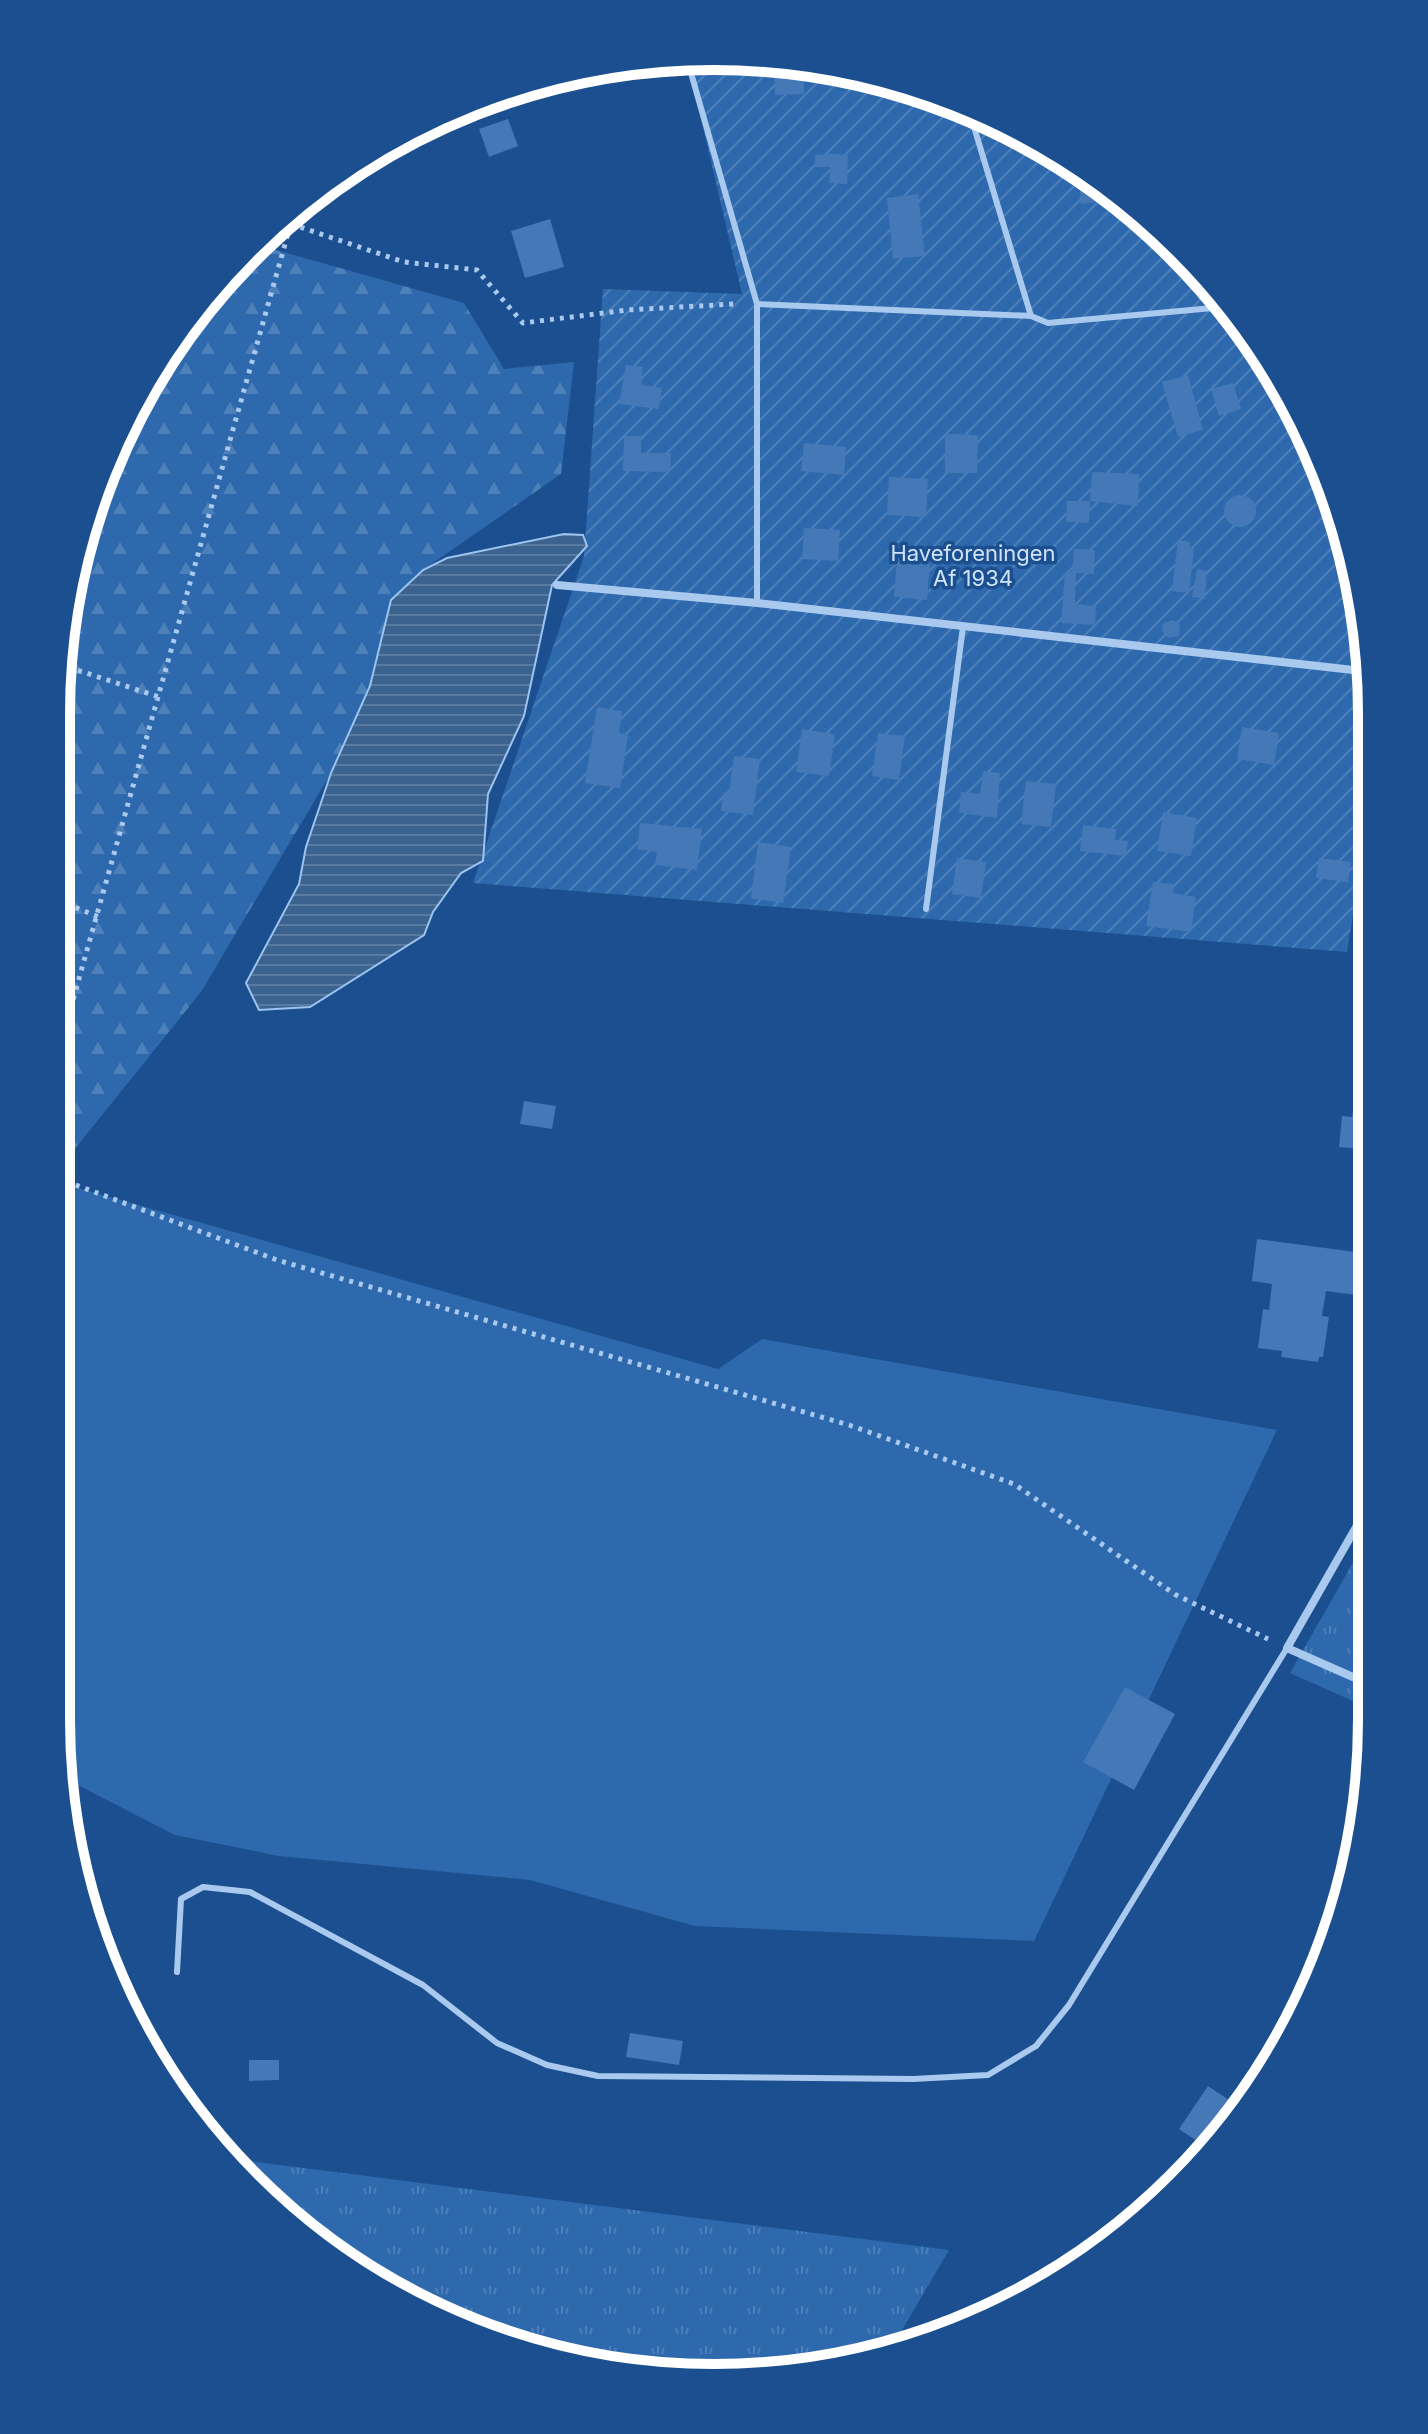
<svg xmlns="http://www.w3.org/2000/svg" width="1428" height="2434" viewBox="0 0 1428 2434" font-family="Inter,sans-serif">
	<defs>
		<pattern id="grass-tufts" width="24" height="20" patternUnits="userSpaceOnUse" patternTransform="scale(2)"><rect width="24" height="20" fill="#2e69ad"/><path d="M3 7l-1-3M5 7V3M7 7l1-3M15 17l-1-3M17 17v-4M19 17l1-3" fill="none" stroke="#4d80b9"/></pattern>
		<pattern id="forest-firs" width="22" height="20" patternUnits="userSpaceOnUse" patternTransform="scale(2)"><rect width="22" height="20" fill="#2e69ad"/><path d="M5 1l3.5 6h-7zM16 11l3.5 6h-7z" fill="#4d80b9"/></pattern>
		<pattern id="garden-furrows" width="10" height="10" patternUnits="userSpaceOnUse" patternTransform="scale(2)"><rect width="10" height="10" fill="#2e69ad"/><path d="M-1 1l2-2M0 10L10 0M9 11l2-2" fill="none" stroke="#4d80b9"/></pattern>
		<pattern id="water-rules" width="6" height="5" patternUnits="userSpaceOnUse" patternTransform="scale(2)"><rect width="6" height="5" fill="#3c6290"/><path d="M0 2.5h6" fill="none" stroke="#597aa1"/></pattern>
	</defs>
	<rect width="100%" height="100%" fill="#1b4f8f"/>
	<path fill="url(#grass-tufts)" d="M1371,1531V1709L1290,1673Z
		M233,2159L949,2250L891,2349L714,2378L543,2355L348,2267Z"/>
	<path fill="url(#forest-firs)" d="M263,237L262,246L464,303L504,369L574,362L561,474L423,570L391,600L370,686L331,773L201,992L57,1171V671L91,503L167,349L248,249Z"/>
	<path fill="url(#garden-furrows)" d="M714,56L842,69L965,106L1079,167L1180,249L1284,385L1337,503L1371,671V799L1347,952L473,883L584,556L603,289L742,294L687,59Z"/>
	<path fill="#2e69ad" d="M57,1182L718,1369L762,1339L1277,1430L1034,1941L695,1926L530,1880L279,1856L175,1835L66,1779L56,1720Z"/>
	<path fill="url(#water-rules)" stroke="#9cc4f0" stroke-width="2" d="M564,534L583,535L587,546L552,585L524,716L488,794L483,861L461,873L433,912L424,935L310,1007L259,1010L246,983L299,884L306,847L331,773L370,686L391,600L423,570L447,558Z"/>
	<path fill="#4478b7" d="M774,65H803L804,94L775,95Z
		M508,119L518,146L489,157L479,129Z
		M830,154L848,155L847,184L829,183L830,167H815V155Z
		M1078,166L1114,195L1115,200L1081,204Z
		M918,194L925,256L893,259L887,198Z
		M550,219L564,267L525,278L511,231Z
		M1164,236L1180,249L1190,263L1169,267Z
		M626,365L643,367L641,385L662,388L659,409L619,404Z
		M1188,375L1203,430L1178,437L1162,382Z
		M1233,383L1241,409L1219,416L1211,389Z
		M945,434L978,435L977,473H945Z
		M624,436H641V453H671L670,472L623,471Z
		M804,443L846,447L844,475L801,471Z
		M1092,472L1139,474L1138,506L1090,501L1089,523L1066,522L1067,501H1090Z
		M889,477L928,479L926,517L887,515Z
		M1224 511a16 16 0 1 1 32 0a16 16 0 1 1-32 0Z
		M804,528L840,530L838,561L802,559Z
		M1178,540L1190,542V548L1194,549L1189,593L1172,591Z
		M1074,549L1095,550L1094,574L1076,573L1075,604L1096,606L1095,625L1061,623L1065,572H1072Z
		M897,559L930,561L927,600L894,597Z
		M1197,569L1207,571L1205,599L1192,597Z
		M1173,620L1180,625L1179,636L1169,638L1162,632L1163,623Z
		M597,707L622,711L619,733L628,735L620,788L585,783Z
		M1242,727L1279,733L1274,765L1237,759Z
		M802,729L835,734L829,776L796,772Z
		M878,733L905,736L899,780L872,776Z
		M734,756L760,759L753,815L721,811L724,792L729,793Z
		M983,771L1000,773L997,818L959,813L961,792L980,794Z
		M1026,781L1056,784L1051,827L1021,824Z
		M1163,812L1197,818L1191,856L1157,851Z
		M640,823L702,829L697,870L655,865L657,852L637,849Z
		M1083,825L1116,829L1115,840L1128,841L1126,856L1080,851Z
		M758,842L791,847L783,903L751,898Z
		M957,858L986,862L981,898L952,894Z
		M1319,858L1351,862L1348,882L1316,878Z
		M1153,882L1174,884L1173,893L1196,897L1191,932L1146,926Z
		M524,1101L556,1106L552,1129L520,1124Z
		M1354,1106L1370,1108L1371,1150L1339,1147L1342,1116L1352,1117Z
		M1257,1239L1371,1254V1297L1326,1291L1322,1316L1329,1317L1323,1357H1319L1318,1362L1281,1357L1282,1351L1258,1348L1263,1309L1269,1310L1272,1284L1252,1281Z
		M1125,1687L1175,1714L1134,1790L1083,1762Z
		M630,2033L683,2041L679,2065L626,2057Z
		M249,2060H279V2080L249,2081Z
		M1208,2086L1229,2100L1200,2143L1179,2129Z"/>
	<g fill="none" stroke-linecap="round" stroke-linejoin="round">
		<path stroke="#a9c9ee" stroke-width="5" stroke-dasharray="4 6" stroke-linecap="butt" d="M291,224L404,262L477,270L523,323L627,310L734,304
			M59,664L159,697
			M57,900L99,917
			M57,1057L294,212
			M57,1178L277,1260L849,1425L1014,1484L1176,1595L1268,1639"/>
		<path stroke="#a9c9ee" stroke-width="6" d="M687,59L757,304V603
			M968,107L1031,316
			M757,304L1031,316L1048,323L1224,307
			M926,909L963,627
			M177,1972L181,1899L203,1887L250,1892L423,1985L497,2043L547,2065L598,2076L913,2079L988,2075L1036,2046L1069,2005L1287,1648"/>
		<path stroke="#a9c9ee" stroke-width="8" d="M557,585L757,603L1371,672
			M1371,1501L1287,1648L1371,1685"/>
	</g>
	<g text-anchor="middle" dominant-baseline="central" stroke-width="7" stroke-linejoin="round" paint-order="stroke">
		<g font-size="22" fill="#cfe3fa" stroke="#1b4f8f">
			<text x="973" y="553">Haveforeningen<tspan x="973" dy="25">Af 1934</tspan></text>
		</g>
	</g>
	<path d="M0 0H1428V2434H0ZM714 70H714A644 644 0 0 1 1358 714V1720A644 644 0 0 1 714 2364H714A644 644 0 0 1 70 1720V714A644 644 0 0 1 714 70Z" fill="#1b4f8f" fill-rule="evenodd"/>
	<path fill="none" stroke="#fff" stroke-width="10" d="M714 70H714A644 644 0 0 1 1358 714V1720A644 644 0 0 1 714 2364H714A644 644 0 0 1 70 1720V714A644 644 0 0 1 714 70Z"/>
</svg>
